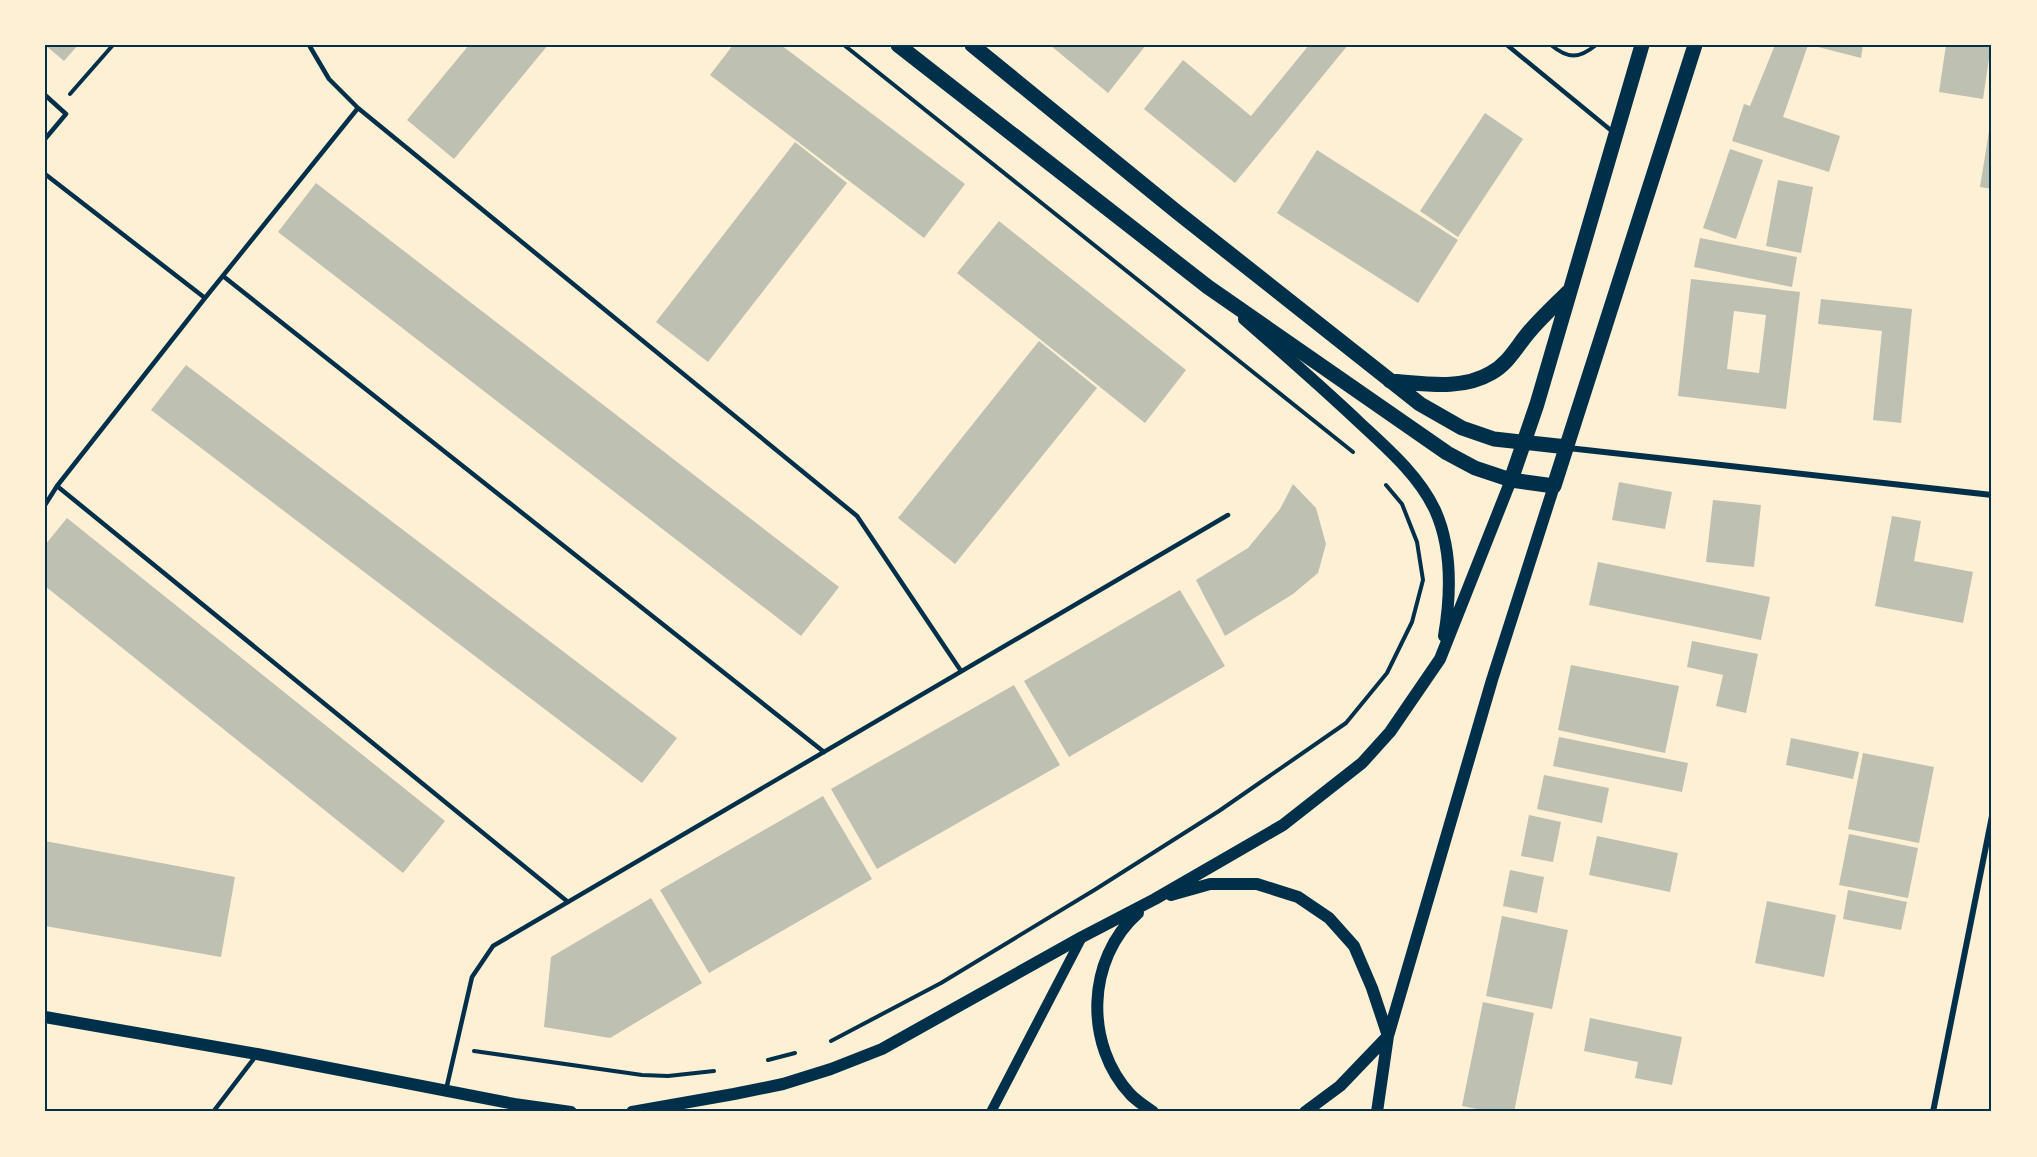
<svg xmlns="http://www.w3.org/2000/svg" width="2037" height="1157" viewBox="0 0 2037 1157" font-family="Mulish,sans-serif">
	<rect width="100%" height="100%" fill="#fdf0d5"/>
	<path fill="#bec0b2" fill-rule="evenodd" d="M45,45H78L64,61Z
		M469,45H548L454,159L407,120Z
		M733,45H781L965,184L924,238L710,75Z
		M1050,45H1146L1108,93Z
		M1309,45H1348L1235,183L1144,109L1183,60L1251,116Z
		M1775,45H1808L1783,117L1840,136L1829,172L1732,141L1744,104L1750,106Z
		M1810,45H1863L1861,58Z
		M1946,45H1991L1983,99L1939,92Z
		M1485,113L1523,139L1458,237L1420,211Z
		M1991,119H1992V189L1980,187Z
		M795,142L847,183L708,362L656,322Z
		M1730,149L1763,160L1736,239L1703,228Z
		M1317,150L1458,240L1418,303L1277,213Z
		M1778,180L1813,187L1801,253L1766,246Z
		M316,183L839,587L801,636L278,232Z
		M999,221L1186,370L1145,423L957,273Z
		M1700,238L1797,257L1792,287L1694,267Z
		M1691,279L1800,292L1786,409L1678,396ZM1734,311L1766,315L1759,373L1727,369Z
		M1821,299L1912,309L1901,423L1873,420L1882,331L1818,324Z
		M1039,341L1097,388L955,564L898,518Z
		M186,365L677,738L642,783L151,410Z
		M1619,482L1672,492L1665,529L1612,520Z
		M1293,484L1316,508L1326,544L1318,573L1293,594L1225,636L1196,580L1248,548L1280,509Z
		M1713,500L1761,505L1754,567L1706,562Z
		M1892,516L1921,521L1914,561L1973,572L1963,623L1875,606Z
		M67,518L445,821L403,873L45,586V545Z
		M1598,562L1770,597L1761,640L1589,605Z
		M1180,590L1225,666L1069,757L1024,681Z
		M1692,641L1758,654L1746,713L1716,706L1723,675L1687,667Z
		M1571,665L1679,686L1665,753L1558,730Z
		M1014,685L1060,765L877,869L831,789Z
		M1559,737L1688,763L1682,792L1553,766Z
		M1791,738L1859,752L1853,779L1786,765Z
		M1863,753L1934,767L1919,843L1848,829Z
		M1544,775L1609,788L1602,823L1537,809Z
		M823,796L872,879L709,973L660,890Z
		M1529,815L1561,822L1553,862L1521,856Z
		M1849,834L1918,848L1908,898L1839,885Z
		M1597,836L1678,853L1670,892L1589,875Z
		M45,841L235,877L221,957L45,926Z
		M1510,870L1544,877L1537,913L1503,906Z
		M1848,890L1907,902L1901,930L1843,919Z
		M651,898L702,983L610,1038L544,1027L551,957Z
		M1767,901L1836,915L1824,977L1755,963Z
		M1502,916L1568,930L1552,1009L1486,996Z
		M1483,1002L1534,1013L1514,1112H1492L1462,1106Z
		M1590,1018L1682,1037L1672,1085L1635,1078L1638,1062L1584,1051Z"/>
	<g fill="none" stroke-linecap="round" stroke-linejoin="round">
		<path stroke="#003049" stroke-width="4" d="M844,45L1353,452
			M1551,45C1568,59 1579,59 1596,45
			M70,94L113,45
			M831,1041L941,983L1096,889L1219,811L1346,723L1387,673L1412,622L1423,580L1417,542L1402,504L1386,485
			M474,1051L642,1075L668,1076L714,1071
			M768,1060L795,1053"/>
		<path stroke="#003049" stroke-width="4.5" d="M309,45L329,79L358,108
			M1507,45L1613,132
			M45,95L66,114L45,139
			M45,174L205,298
			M223,276L824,752
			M57,486L568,902
			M45,505L57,486L205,298L358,108L857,516L961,671
			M446,1090L472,977L493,946L1228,515
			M213,1112L255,1057"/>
		<path stroke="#003049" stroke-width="6" d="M1568,448L1992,495
			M1933,1112L1992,816"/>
		<path stroke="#003049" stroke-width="10" d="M991,1112L1082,937"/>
		<path stroke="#003049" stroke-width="12" d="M1244,319C1284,354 1323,388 1361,424C1388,449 1419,476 1435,510C1453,550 1451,595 1444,636
			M1171,895L1210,884H1257L1298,897L1329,918L1354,946L1372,988L1388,1036
			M1138,913C1086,959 1084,1045 1131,1095C1137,1101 1146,1107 1153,1112
			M45,1017L257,1054L514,1104L571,1112
			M632,1112L734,1094L783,1084L831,1069L882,1049L1082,937L1155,899L1283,825L1362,763L1390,732L1440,659L1511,480
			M1305,1112L1340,1086L1388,1036
			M1377,1112L1388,1036L1492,680L1554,486"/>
		<path stroke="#003049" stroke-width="15" d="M898,45L1208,287L1447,453L1475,468L1511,480L1554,486L1695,45
			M972,45L1177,212L1420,404L1462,428L1494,439L1567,447
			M1390,381C1422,383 1461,391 1491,373C1508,364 1517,346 1529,332C1541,318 1555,305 1568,292
			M1511,480L1537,404L1642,45"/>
	</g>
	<rect width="2037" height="1157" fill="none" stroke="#fdf0d5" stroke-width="93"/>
	<rect x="46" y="46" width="1944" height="1064" fill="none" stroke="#003049" stroke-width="2"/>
</svg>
